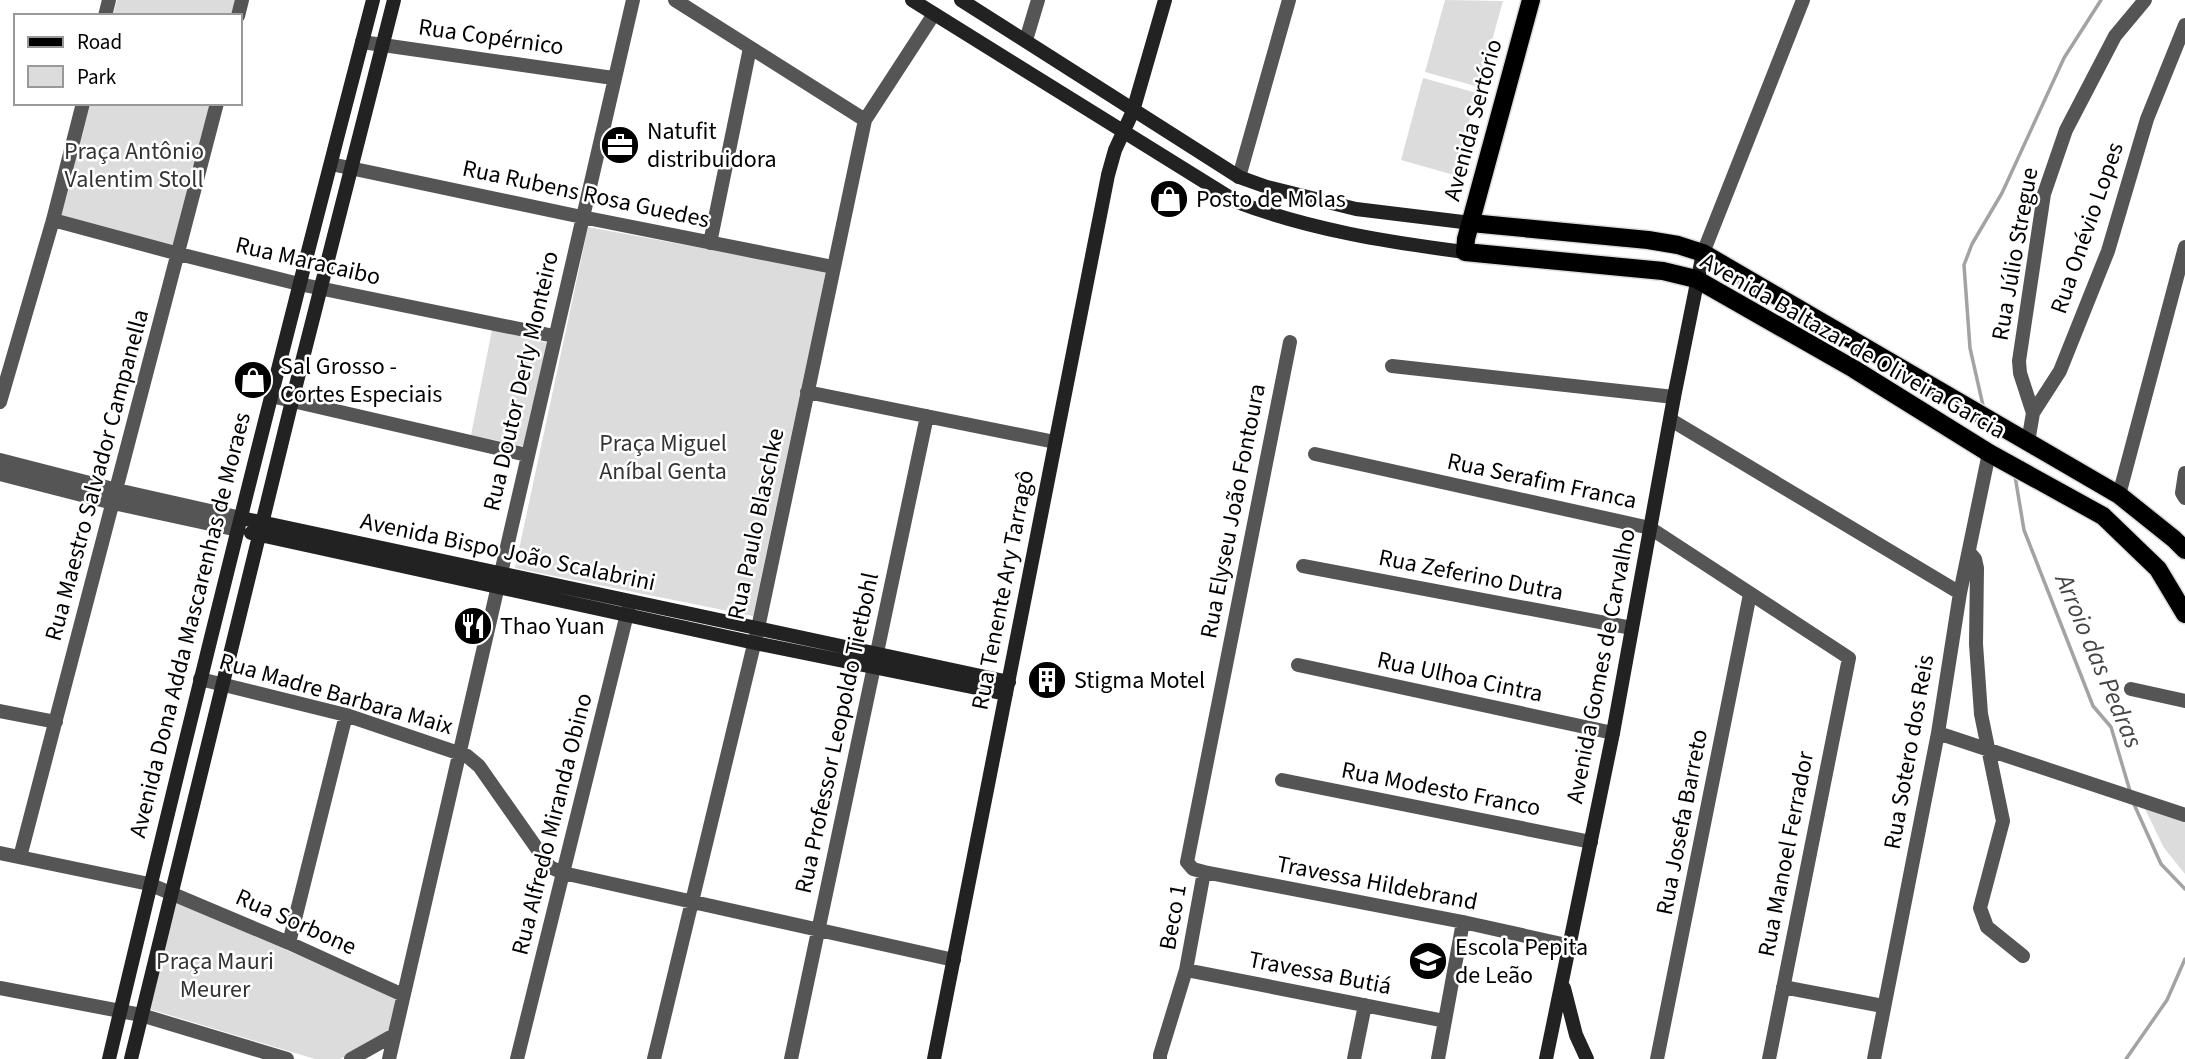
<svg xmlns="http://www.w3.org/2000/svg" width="2185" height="1059" viewBox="0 0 2185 1059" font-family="'Source Sans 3',sans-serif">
	<rect width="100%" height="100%" fill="#fff"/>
	<path fill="#dcdcdc" d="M117,0H238L234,16H113Z
		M1445,0L1503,1L1479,87L1425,72Z
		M1423,78L1477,93L1454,175L1401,160Z
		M89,103H212L175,247L59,215Z
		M588,227L826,271L753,616L515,568Z
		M492,330L548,343L527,447L471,435Z
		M2144,807L2185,822V874L2164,848Z
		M175,901L400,1000L393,1032L340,1059H315L149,1009Z"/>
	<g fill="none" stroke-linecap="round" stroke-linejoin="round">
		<path stroke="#a3a3a3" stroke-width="3.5" d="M1984,410L1970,348L1964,265L1972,244L2002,193L2064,58L2101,0
			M2015,476L2024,530L2093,706L2111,727L2130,791
			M2133,802L2161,864L2185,889
			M2126,1059L2167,1000L2185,959"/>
		<g stroke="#dbdbdb" stroke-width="21">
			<path id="primary" d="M1531,0L1466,239L1465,252L1663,271L1696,279L1854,369L1989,453L2103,516L2158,569L2185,614
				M1471,223L1648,240L1678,245L1703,253L2119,495L2174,539L2185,550"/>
		</g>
		<path stroke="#555" stroke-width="14" d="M675,0L865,120
			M105,16L109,0
			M238,16L242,0
			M1026,40L1038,0
			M362,42L613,78
			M331,164L582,217L833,267
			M1239,177L1289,0
			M53,220L179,254L299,284L554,336
			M710,243L750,48
			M1703,253L1803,0
			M1290,342L1187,862L1193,869L1204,872L1463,922L1571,946
			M1392,366L1674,397
			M807,392L1055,442
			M271,396L527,455
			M0,402L53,220L83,103
			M2033,413L2020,373L2019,361L2044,194L2066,130L2115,36L2145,0
			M1671,420L1960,593
			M2028,442L2033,413L2060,371L2108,251L2147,119L2185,25
			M1315,454L1650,528L1849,658L1769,1059
			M0,460L117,490L241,518
			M2185,473L2182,493L2185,498
			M0,474L113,503L238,530
			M2119,495L2185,247
			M1969,552L1975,559L1977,568L1976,644L1981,714L2003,821L1980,908L1987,927L2023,956
			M1303,566L1632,628
			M1298,665L1613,733
			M200,679L346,715L467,756L479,766L550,867L563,873L954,960
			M2131,689L2185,701
			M0,711L56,722
			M1938,733L2185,815
			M1282,780L1591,842
			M0,853L149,884L289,943L403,995
			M20,857L217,103
			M289,943L346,715
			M1186,970L1445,1021
			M1783,987L1883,1006
			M0,988L141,1015L287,1059
			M351,1059L394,1035
			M389,1059L633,0
			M517,1059L629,606
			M654,1059L758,628L865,120L934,14
			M791,1059L927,416
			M1160,1059V1055L1186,970L1204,872
			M1354,1059L1365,1005
			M1438,1059L1463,922
			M1657,1059L1750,594
			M1874,1059L1938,733L1960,593L1989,453"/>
		<path stroke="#222" stroke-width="14" d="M912,0L1237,202C1311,230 1387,242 1465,252
			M961,0L1239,177L1267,187L1356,209L1471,223
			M241,518L1009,682
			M251,533L755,643L1006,694
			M1564,988L1576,1035L1587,1059
			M109,1059C193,705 281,352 373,0
			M131,1059L292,401L394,0
			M934,1059L1108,175L1115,150L1133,111L1165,0
			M1546,1059L1613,733L1674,397L1703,253"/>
		<use href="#primary" stroke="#000" stroke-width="18"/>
	</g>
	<defs>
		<g id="office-disc" transform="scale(2.0125)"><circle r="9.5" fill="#000" stroke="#fff"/><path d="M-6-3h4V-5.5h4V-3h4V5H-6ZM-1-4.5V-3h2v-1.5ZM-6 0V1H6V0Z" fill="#fff"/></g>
		<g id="shop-disc" transform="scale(2.0125)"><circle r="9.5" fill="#000" stroke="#fff"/><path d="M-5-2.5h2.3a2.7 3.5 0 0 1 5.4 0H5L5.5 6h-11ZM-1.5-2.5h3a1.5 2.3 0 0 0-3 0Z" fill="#fff"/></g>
		<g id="restaurant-disc" transform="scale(2.0125)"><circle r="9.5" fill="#000" stroke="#fff"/><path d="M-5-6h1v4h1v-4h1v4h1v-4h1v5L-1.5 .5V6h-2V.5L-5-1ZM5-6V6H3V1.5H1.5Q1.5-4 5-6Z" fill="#fff"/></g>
		<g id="building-disc" transform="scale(2.0125)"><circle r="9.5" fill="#000" stroke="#fff"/><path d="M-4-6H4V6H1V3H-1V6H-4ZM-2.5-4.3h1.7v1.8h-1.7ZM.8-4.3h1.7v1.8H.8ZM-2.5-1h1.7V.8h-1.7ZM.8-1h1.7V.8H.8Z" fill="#fff"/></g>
		<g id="school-disc" transform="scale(2.0125)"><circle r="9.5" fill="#000" stroke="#fff"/><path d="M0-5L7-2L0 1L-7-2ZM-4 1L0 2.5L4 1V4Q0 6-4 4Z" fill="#fff"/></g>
	</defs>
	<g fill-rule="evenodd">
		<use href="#office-disc" x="620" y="145"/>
		<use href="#shop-disc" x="1169" y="199"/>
		<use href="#shop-disc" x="253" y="380"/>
		<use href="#restaurant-disc" x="473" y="626"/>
		<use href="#building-disc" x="1047" y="680"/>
		<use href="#school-disc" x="1428" y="961"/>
	</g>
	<g text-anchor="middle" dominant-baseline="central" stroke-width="5" stroke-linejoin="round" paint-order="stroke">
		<g font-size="24" fill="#000" stroke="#fff">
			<text transform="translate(491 37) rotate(8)">Rua Copérnico</text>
			<text transform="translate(1473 120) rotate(-75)">Avenida Sertório</text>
			<text transform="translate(586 194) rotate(12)">Rua Rubens Rosa Guedes</text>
			<text transform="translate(2087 228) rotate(-71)">Rua Onévio Lopes</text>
			<text transform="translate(2015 254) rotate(-80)">Rua Júlio Stregue</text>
			<text transform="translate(308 261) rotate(13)">Rua Maracaibo</text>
			<text transform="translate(1853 346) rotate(30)">Avenida Baltazar de Oliveira Garcia</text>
			<text transform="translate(521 381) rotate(-77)">Rua Doutor Derly Monteiro</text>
			<text transform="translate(97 475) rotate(-75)">Rua Maestro Salvador Campanella</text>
			<text transform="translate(1542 481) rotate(12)">Rua Serafim Franca</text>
			<text transform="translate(1233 511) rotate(-79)">Rua Elyseu João Fontoura</text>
			<text transform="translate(756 524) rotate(-78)">Rua Paulo Blaschke</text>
			<text transform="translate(508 552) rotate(12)">Avenida Bispo João Scalabrini</text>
			<text transform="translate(1471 575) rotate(11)">Rua Zeferino Dutra</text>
			<text transform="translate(1003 590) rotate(-79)">Rua Tenente Ary Tarragô</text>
			<text transform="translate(190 625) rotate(-76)">Avenida Dona Adda Mascarenhas de Moraes</text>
			<text transform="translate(1601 666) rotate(-79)">Avenida Gomes de Carvalho</text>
			<text transform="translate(1460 677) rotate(12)">Rua Ulhoa Cintra</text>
			<text transform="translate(336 694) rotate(16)">Rua Madre Barbara Maix</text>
			<text transform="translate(837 733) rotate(-78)">Rua Professor Leopoldo Tietbohl</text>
			<text transform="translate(1909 752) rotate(-80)">Rua Sotero dos Reis</text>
			<text transform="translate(1441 789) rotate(11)">Rua Modesto Franco</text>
			<text transform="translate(1682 822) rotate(-79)">Rua Josefa Barreto</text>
			<text transform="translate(552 824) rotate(-76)">Rua Alfredo Miranda Obino</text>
			<text transform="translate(1786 854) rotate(-79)">Rua Manoel Ferrador</text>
			<text transform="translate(1377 883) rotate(11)">Travessa Hildebrand</text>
			<text transform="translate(1173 917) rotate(-80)">Beco 1</text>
			<text transform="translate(296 922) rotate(24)">Rua Sorbone</text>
			<text transform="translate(1320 973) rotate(11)">Travessa Butiá</text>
		</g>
		<g font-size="24" fill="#000" stroke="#fff" text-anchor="start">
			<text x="647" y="131">Natufit<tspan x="647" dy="28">distribuidora</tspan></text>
			<text x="1196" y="199">Posto de Molas</text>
			<text x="280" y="366">Sal Grosso -<tspan x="280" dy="28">Cortes Especiais</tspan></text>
			<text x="500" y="626">Thao Yuan</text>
			<text x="1074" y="680">Stigma Motel</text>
			<text x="1455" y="947">Escola Pepita<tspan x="1455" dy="28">de Leão</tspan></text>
		</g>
		<g font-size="24" fill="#333" stroke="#fff">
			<text x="134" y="151">Praça Antônio<tspan x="134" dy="28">Valentim Stoll</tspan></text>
			<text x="663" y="443">Praça Miguel<tspan x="663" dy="28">Aníbal Genta</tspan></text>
			<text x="215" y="961">Praça Mauri<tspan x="215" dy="28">Meurer</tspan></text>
		</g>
		<g font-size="26" font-style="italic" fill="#444" stroke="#fff">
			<text transform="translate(2099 661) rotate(67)">Arroio das Pedras</text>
		</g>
	</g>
	<rect x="14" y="14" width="228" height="91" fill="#ffffff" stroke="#999999" stroke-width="2"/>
	<rect x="28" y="37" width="35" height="10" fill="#000000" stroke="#999999" stroke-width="2"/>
	<text x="77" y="49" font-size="21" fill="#000000">Road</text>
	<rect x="28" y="66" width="35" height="21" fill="#dcdcdc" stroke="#999999" stroke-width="2"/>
	<text x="77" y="84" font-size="21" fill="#000000">Park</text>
</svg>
